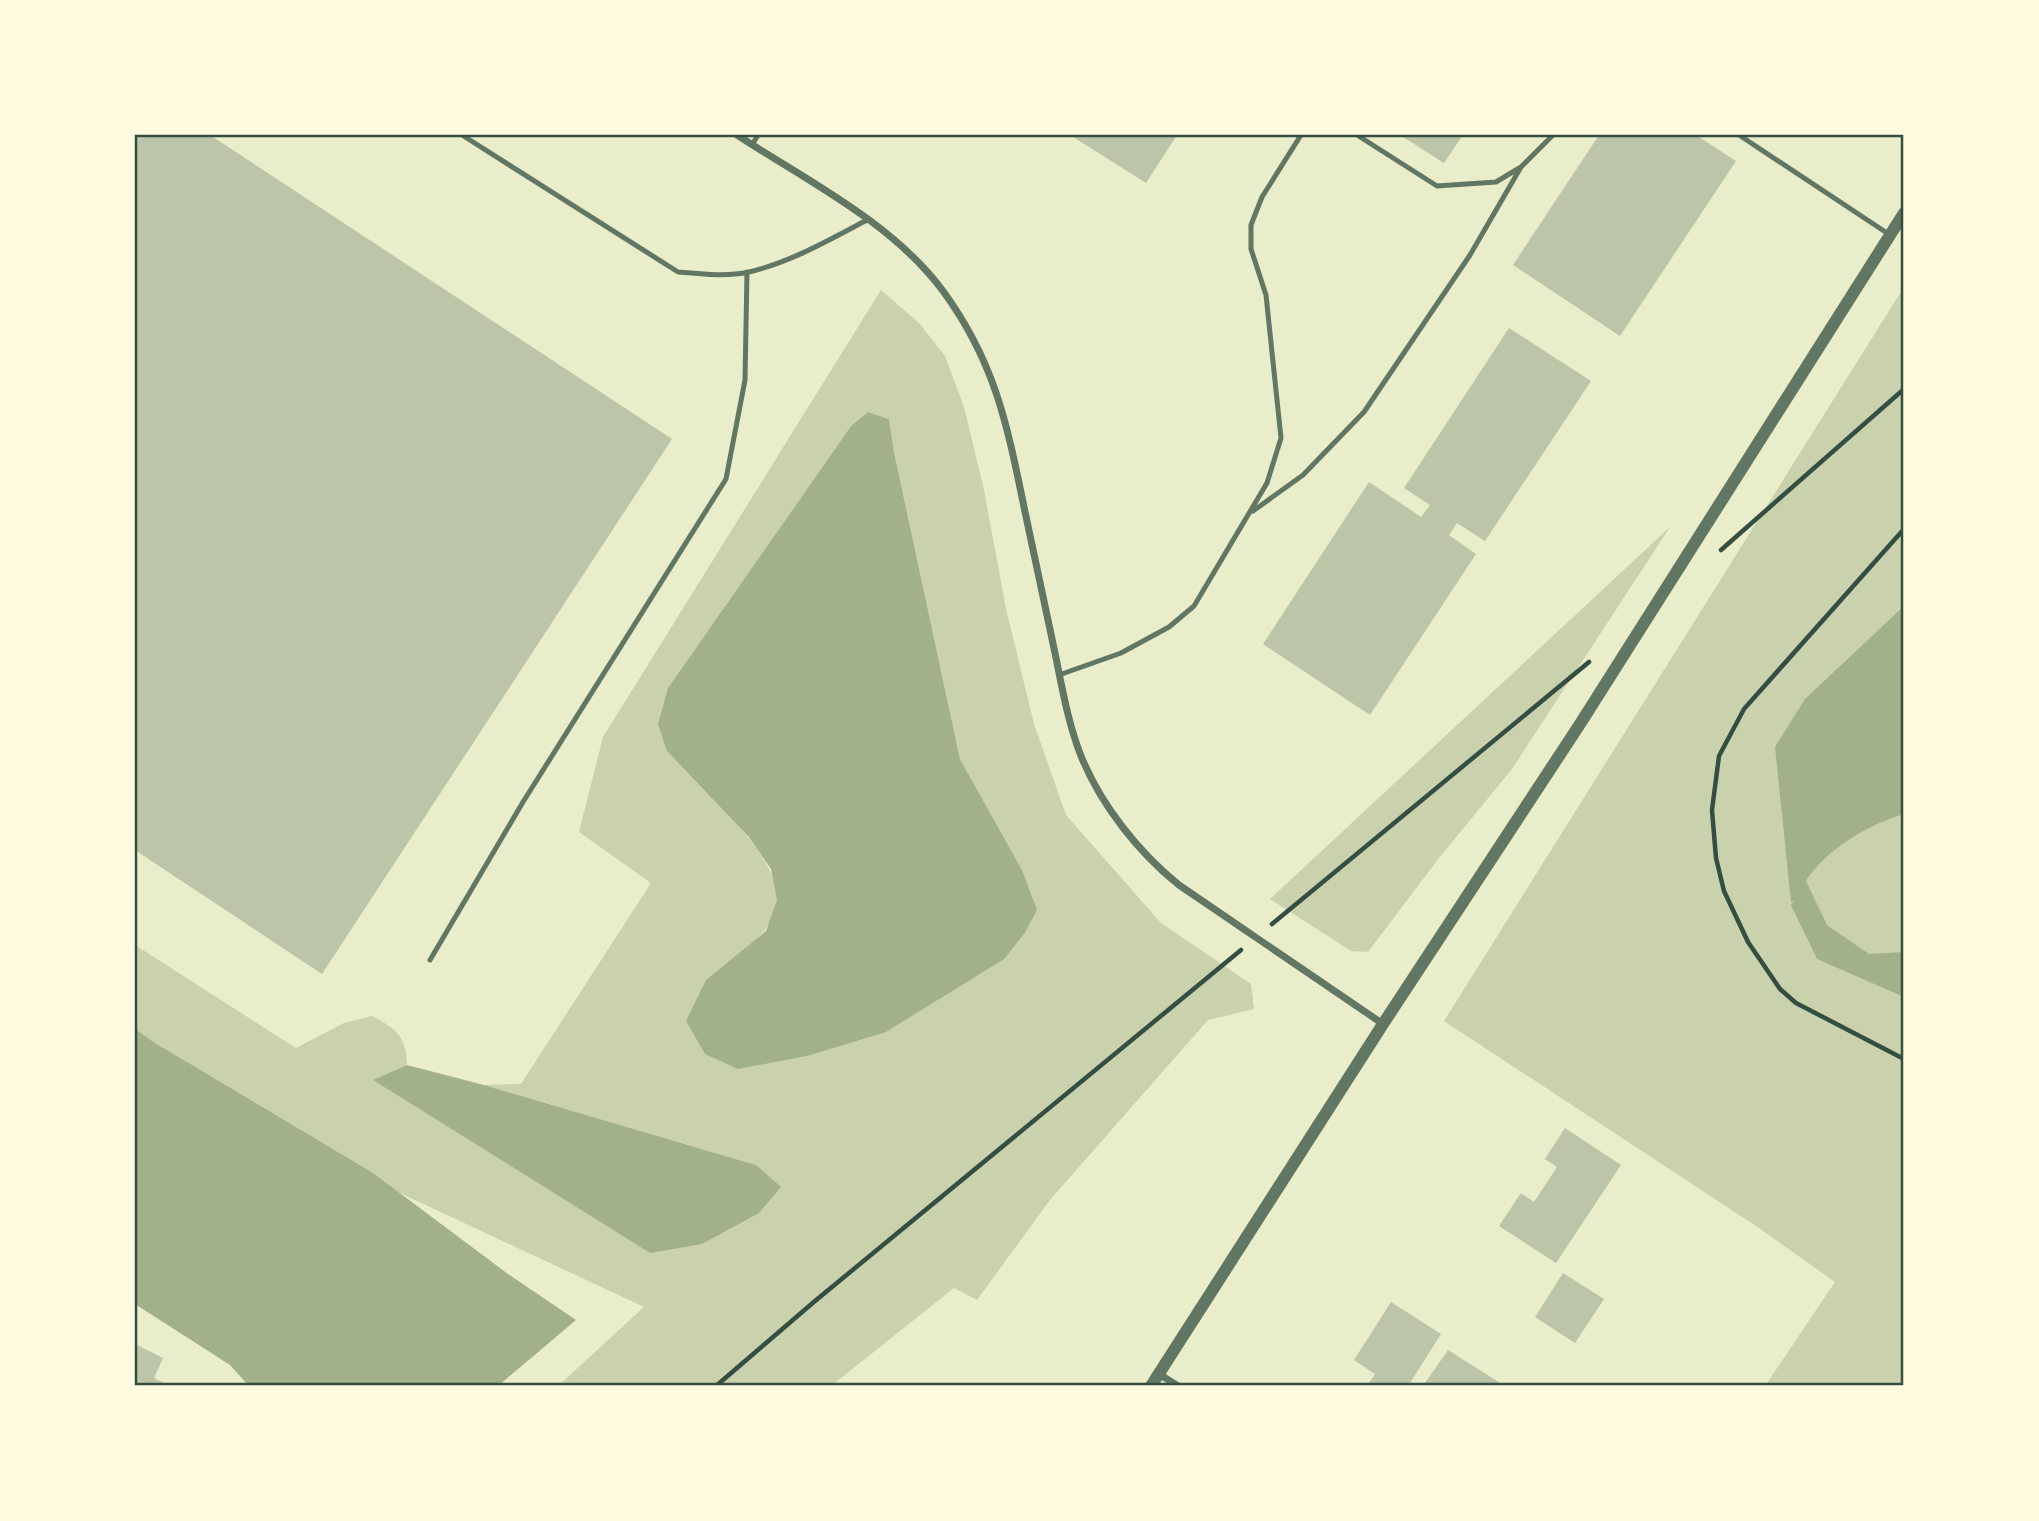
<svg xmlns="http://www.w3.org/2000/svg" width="2039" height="1521" viewBox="0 0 2039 1521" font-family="'Open Sans',sans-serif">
	<rect width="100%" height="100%" fill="#e9edc9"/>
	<path fill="#cad2ad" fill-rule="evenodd" d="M1904,287V1386H1765L1835,1282L1759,1228L1444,1021Z
		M881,290L919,323L945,356L964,407L984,490L1006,609L1034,724L1066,815L1161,923L1251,984L1254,1009L1208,1020L1050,1200L977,1300L954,1288L831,1386H558L644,1307L400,1193L155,1043L135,1029V945L296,1048L344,1023L372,1016C396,1029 406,1035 407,1065L374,1080L756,1165L484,1085L521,1084L651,883L579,832L603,737ZM868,412L889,419L894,452L960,759L1022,870L747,948C761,936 776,920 777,900C780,855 697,783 667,751L668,688L851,426Z
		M1670,527L1512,769L1439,858L1368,952L1351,951L1270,899Z"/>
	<path fill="#a3b18a" d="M868,412L889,419L894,452L960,759L1022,870L1037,910L1024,934L1004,959L886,1032L807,1056L738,1069L705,1054L686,1021L706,980L766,931L777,900L771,869L748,836L667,751L658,724L668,688L851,426Z
		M1904,606V814C1868,825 1826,849 1806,881L1827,925L1869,954L1904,952V997L1817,959L1791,905L1794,900L1791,902L1775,747L1805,699Z
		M135,1029L155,1043L373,1173L508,1274L576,1320L498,1386H249L230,1365L135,1304Z
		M407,1065L484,1085L756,1165L781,1187L759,1213L702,1244L650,1253L373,1080Z"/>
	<path fill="#bcc5a7" d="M135,135H210L672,439L322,974L135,850Z
		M1070,135H1177L1146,183Z
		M1400,135H1463L1444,163Z
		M1599,135H1696L1736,161L1620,336L1513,265Z
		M1509,328L1591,381L1485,541L1457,523L1449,535L1476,554L1370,715L1263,644L1369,482L1421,517L1430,505L1404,488Z
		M1565,1128L1621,1165L1556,1263L1499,1226L1521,1193L1534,1202L1557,1167L1545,1159Z
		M1563,1273L1604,1299L1575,1343L1535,1317Z
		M1391,1302L1441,1334L1408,1386H1367L1375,1374L1354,1360Z
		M135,1344L163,1358L154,1378L164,1383L163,1386H135Z
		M1448,1350L1505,1386H1423Z"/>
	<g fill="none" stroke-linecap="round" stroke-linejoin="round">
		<path stroke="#344e41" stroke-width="4.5" d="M1904,529L1744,709L1719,756L1712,810L1716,858L1724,891L1748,942L1780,989L1796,1003L1904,1059
			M1721,550L1904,389
			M1272,924L1589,662
			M716,1386L815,1301L1241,950"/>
		<path stroke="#617663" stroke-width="5" d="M462,135L678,272C701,274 726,277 749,272C791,262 829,240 867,220
			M1357,135L1437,186L1496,182L1521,167L1553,135
			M1739,135L1890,235
			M752,145L758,135
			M1253,511L1303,475L1364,412L1470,255L1521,167
			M1059,675L1121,653L1169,627L1194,606L1267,483L1281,438L1266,295L1251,249V225L1262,197L1301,135
			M430,960L523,802L726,479L745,380L747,272"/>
		<path stroke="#617663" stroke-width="7" d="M737,135C806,180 893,223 943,291C995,362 1007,424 1024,507C1034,556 1045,604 1055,653C1062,687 1068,723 1081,756C1101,805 1138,852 1179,885L1383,1024
			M1159,1374L1178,1386"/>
		<path stroke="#617663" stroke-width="12" d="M1151,1386L1383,1024L1580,724L1904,213"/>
	</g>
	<rect width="2039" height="1521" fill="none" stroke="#fefae0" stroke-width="273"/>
	<rect x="136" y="136" width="1766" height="1248" fill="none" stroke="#344e41" stroke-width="2.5"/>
</svg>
